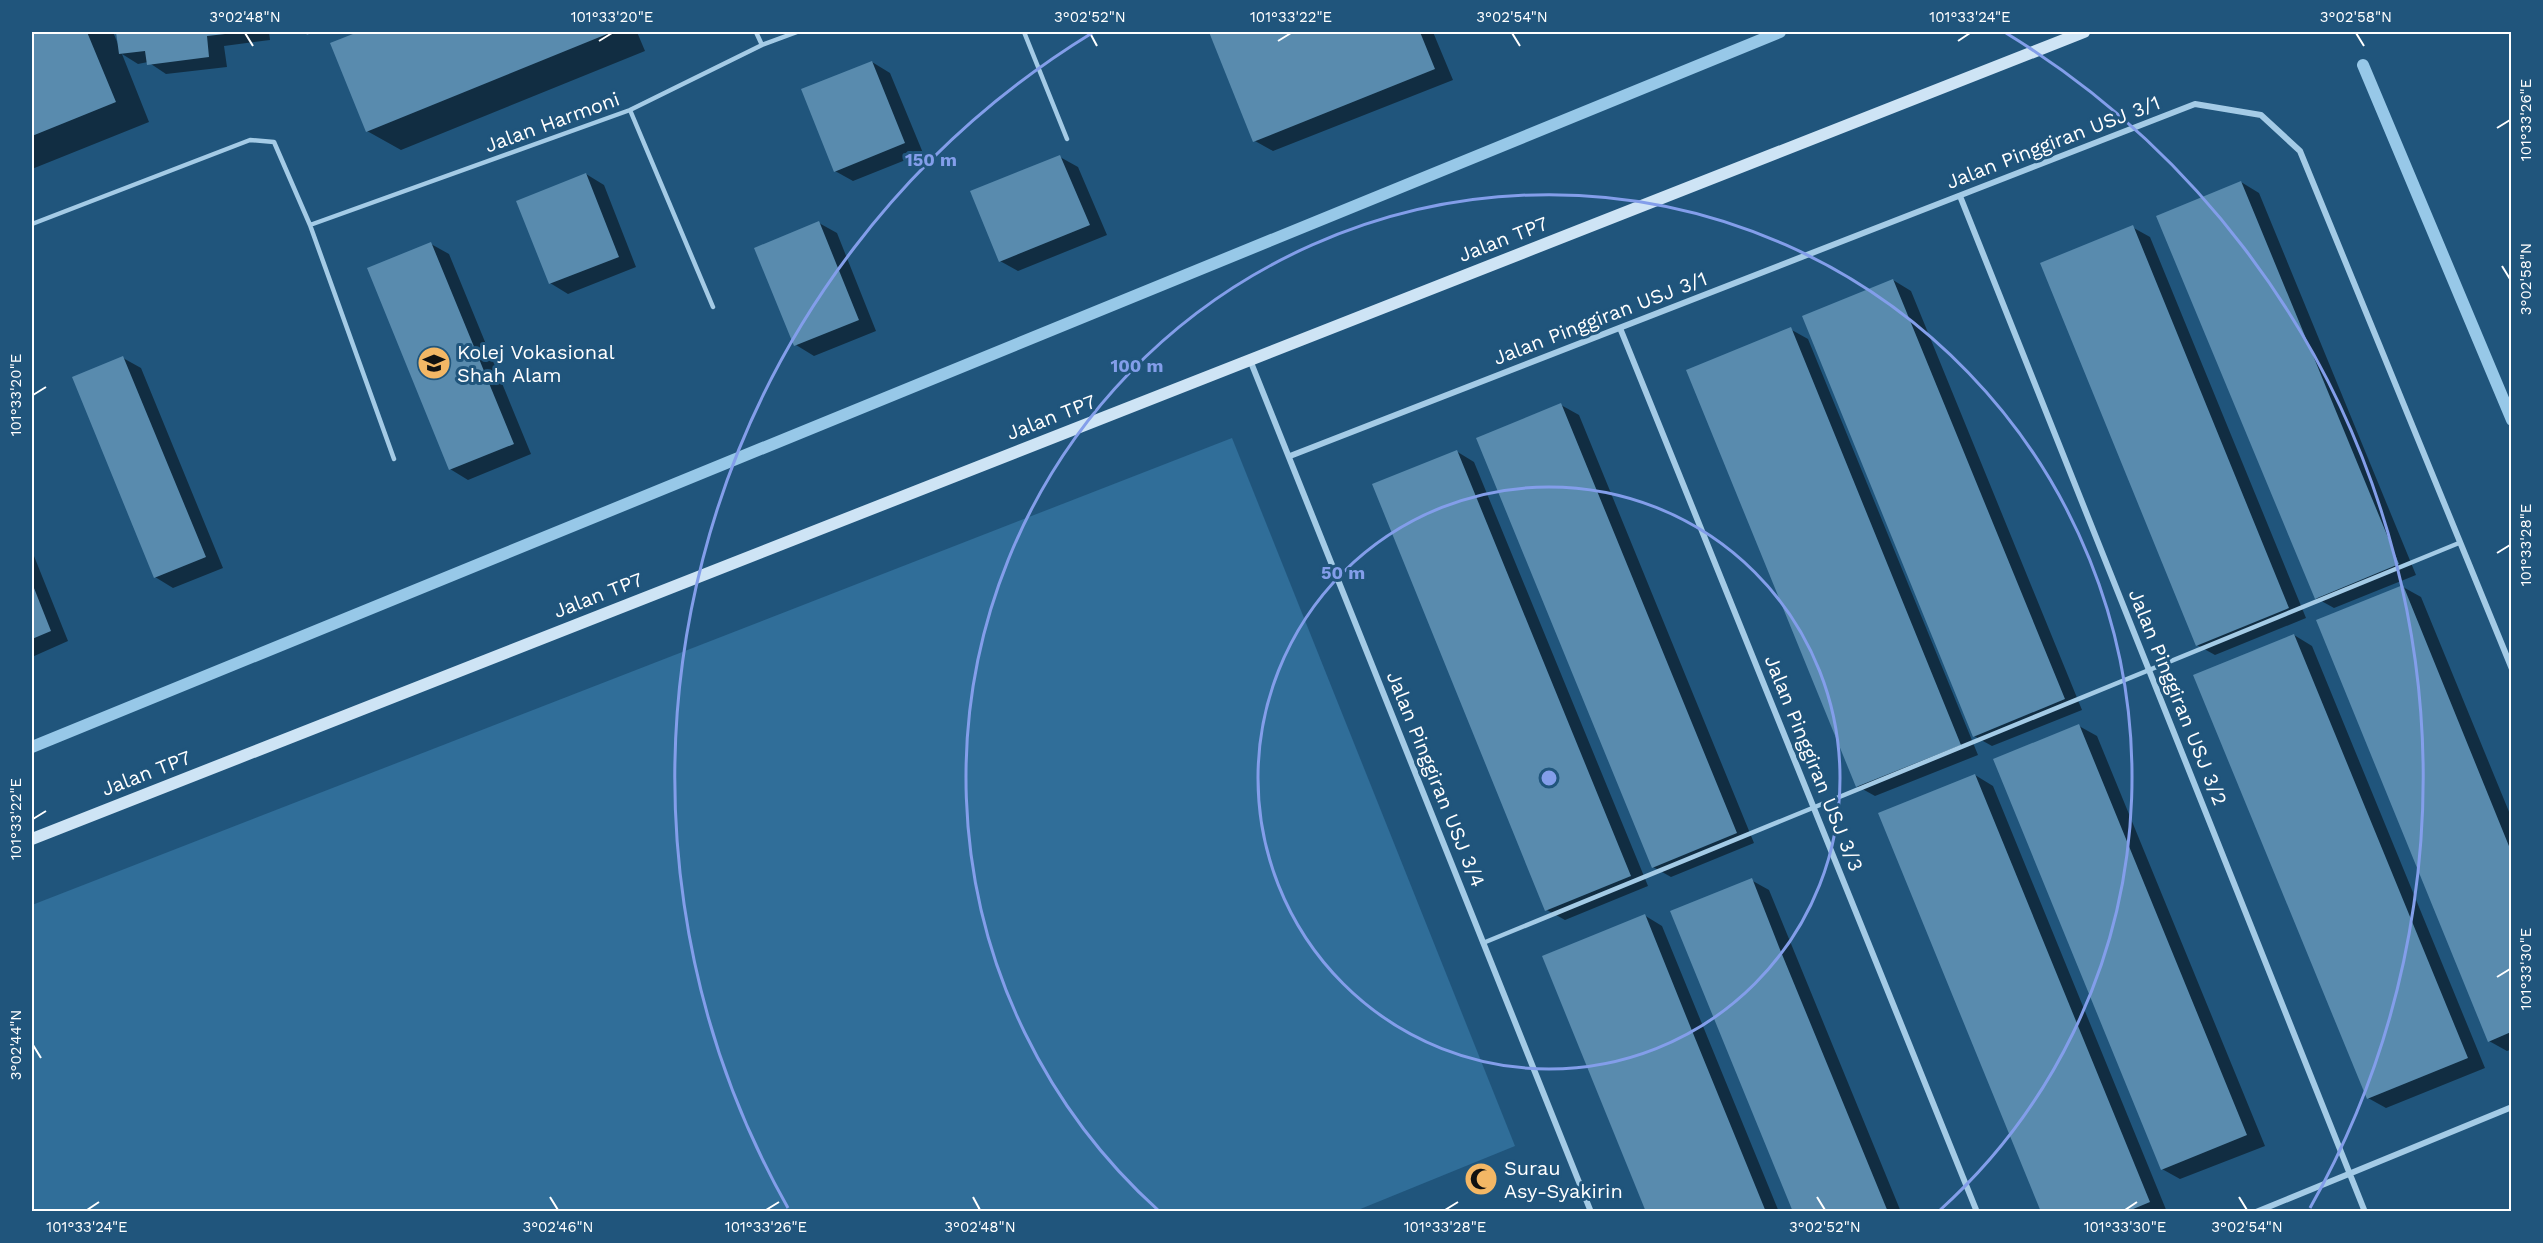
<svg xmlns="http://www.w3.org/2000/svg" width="2543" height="1243" viewBox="0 0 2543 1243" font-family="'Work Sans',sans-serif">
	<rect width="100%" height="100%" fill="#20557c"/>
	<path fill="#306e99" d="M1232,438L1515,1146L1353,1212L32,1211V905Z"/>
	<path fill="#0007" d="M32,32H113L118,44L117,32H269L270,40L224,46L227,67L166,74L148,62L138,64L122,54L149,122L32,169Z
		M362,32H637L645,51L401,150L367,131L332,44Z
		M1211,32H1433L1453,80L1273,151L1255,141Z
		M872,62L890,73L923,153L853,181L835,171Z
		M1060,157L1078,167L1107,235L1018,271L1000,261Z
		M586,174L604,185L636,267L568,294L550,283Z
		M2241,182L2259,193L2416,575L2334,608L2316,598Z
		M819,223L837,233L876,331L814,356L796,345Z
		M2132,227L2150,237L2306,618L2215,655L2197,645Z
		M431,244L449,254L531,454L468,480L450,469Z
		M1893,280L1911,291L2082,710L1992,746L1974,736Z
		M1790,329L1808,339L1978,755L1875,796L1857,786Z
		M123,358L141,368L223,568L173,588L155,577Z
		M1561,405L1579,415L1754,843L1671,877L1653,867Z
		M1456,451L1474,462L1648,886L1565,920L1547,910Z
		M32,551L68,641L32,657Z
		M2403,587L2421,597L2512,819V1049L2507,1051L2489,1041Z
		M2294,635L2312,646L2485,1068L2386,1108L2368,1098Z
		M2079,726L2097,736L2265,1146L2180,1179L2162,1169Z
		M1975,775L1993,786L2167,1212H2042Z
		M1751,880L1769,890L1901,1212H1795Z
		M1644,915L1662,926L1779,1212H1648Z"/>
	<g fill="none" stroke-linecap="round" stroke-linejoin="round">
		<path stroke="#97c8e8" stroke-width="12" d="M2363,65L2512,420
			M32,747L1780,32"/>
	</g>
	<path fill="#598bae" d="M32,32H87L116,102L32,136Z
		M116,32H234V33L207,36L209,57L147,65L145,51L119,54Z
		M358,32H612L366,132L330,43Z
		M1209,32H1420L1435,69L1253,142Z
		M872,61L905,143L834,172L801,89Z
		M1060,155L1090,225L999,262L970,191Z
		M586,173L619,257L549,284L516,201Z
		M2241,181L2399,564L2315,599L2156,216Z
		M819,221L859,320L794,346L754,248Z
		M2133,225L2289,608L2196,646L2040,263Z
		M431,242L514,444L449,470L367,268Z
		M1893,279L2065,699L1973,737L1802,316Z
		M1791,327L1961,745L1856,787L1686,370Z
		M123,356L206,557L154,578L72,377Z
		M1561,403L1737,833L1652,868L1476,438Z
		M1457,450L1631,876L1545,911L1372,484Z
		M32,583L51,631L32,639Z
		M2403,585L2511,851V1032L2488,1042L2316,620Z
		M2294,634L2468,1058L2367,1099L2193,675Z
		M2079,724L2247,1135L2161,1170L1993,759Z
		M1975,774L2150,1202L2126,1212H2041L1878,813Z
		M1752,878L1779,947L1888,1212H1793L1670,911Z
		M1645,914L1686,1016L1766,1212H1646L1542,956Z"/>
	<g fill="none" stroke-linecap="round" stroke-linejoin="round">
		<path stroke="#a4cbe6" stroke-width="4.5" d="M307,32H308
			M756,32L762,45
			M1024,32L1067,139
			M630,110L713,307
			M32,224L250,140L274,142L310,225L394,459
			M310,225L630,110L762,45L797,32
			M1483,943L2459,543"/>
		<path stroke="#a4cbe6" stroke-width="6" d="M1960,196L2365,1212
			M1620,328L1977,1212
			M1250,360L1591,1212
			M1290,456L2195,104L2261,115L2300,151L2512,669
			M2256,1212L2512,1107"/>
		<path stroke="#cee4f5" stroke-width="12" d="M32,839L2084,32"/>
	</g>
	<path fill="none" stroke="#fff" stroke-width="2" d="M245,33L253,46M1090,33L1097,46M1512,33L1520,46M2356,33L2364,46M599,41L612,33M1278,41L1291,33M1958,41L1970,33M2497,128L2510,120M2502,266L2510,279M33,395L46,387M2497,553L2510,545M33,819L46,811M2497,977L2510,969M33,1045L41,1058M550,1197L558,1210M973,1197L980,1210M1817,1197L1825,1210M2239,1197L2247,1210M87,1210L99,1202M766,1210L779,1202M1445,1210L1458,1202M2125,1210L2137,1202"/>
	<g fill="none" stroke="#839eea" stroke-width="3">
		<circle cx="1549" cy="778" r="291"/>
		<path d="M1159 1211A583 583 0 1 1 1939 1211"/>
		<path d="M788 1208A874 874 0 0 1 1092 33M2006 33A874 874 0 0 1 2310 1208"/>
	</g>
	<defs>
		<g id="school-disc" transform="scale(1.725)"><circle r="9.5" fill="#f3b765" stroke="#20557c"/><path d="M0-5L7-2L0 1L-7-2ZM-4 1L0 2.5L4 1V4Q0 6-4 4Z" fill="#111"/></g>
		<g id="mosque-disc" transform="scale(1.725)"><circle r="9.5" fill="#f3b765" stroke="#20557c"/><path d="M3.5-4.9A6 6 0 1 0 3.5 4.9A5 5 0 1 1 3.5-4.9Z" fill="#111"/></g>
	</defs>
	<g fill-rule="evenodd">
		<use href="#school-disc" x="434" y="363"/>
		<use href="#mosque-disc" x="1481" y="1179"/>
	</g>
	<g text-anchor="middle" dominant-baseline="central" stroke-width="6" stroke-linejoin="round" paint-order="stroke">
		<g font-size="20" fill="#fff" stroke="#20557c">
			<text transform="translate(552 122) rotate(-20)">Jalan Harmoni</text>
			<text transform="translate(2053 142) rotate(-21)">Jalan Pinggiran USJ 3/1</text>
			<text transform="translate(1503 239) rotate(-21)">Jalan TP7</text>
			<text transform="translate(1600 318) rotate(-21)">Jalan Pinggiran USJ 3/1</text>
			<text transform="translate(1051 417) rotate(-21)">Jalan TP7</text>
			<text transform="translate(598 595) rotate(-21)">Jalan TP7</text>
			<text transform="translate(2178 697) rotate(68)">Jalan Pinggiran USJ 3/2</text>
			<text transform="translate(1814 763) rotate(68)">Jalan Pinggiran USJ 3/3</text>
			<text transform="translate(146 773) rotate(-21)">Jalan TP7</text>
			<text transform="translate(1436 779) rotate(68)">Jalan Pinggiran USJ 3/4</text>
		</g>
		<g font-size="20" fill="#fff" stroke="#20557c" text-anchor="start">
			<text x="457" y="352">Kolej Vokasional<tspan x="457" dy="23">Shah Alam</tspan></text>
			<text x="1504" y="1168">Surau<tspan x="1504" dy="23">Asy-Syakirin</tspan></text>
		</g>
	</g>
	<circle cx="1549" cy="778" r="9" fill="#839eea" stroke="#20557c" stroke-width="3"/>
	<g font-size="18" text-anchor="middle" font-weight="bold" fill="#839eea" stroke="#20557c" stroke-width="6" stroke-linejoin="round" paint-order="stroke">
		<text x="931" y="166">150 m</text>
		<text x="1137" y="372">100 m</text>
		<text x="1343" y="579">50 m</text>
	</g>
	<rect width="2543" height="1243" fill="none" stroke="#20557c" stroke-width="66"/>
	<rect x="33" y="33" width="2477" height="1177" fill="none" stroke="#fff" stroke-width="2"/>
	<g font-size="15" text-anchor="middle" fill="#fff">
		<text x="245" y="22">3°02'48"N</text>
		<text x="612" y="22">101°33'20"E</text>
		<text x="1090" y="22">3°02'52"N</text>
		<text x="1291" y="22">101°33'22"E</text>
		<text x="1512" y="22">3°02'54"N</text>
		<text x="1970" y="22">101°33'24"E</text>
		<text x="2356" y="22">3°02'58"N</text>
		<text transform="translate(2526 120) rotate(-90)" y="5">101°33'26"E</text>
		<text transform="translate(2526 279) rotate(-90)" y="5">3°02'58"N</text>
		<text transform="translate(16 395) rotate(-90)" y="5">101°33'20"E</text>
		<text transform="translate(2526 545) rotate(-90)" y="5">101°33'28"E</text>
		<text transform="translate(16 819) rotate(-90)" y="5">101°33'22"E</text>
		<text transform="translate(2526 969) rotate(-90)" y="5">101°33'30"E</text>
		<text transform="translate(16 1045) rotate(-90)" y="5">3°02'44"N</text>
		<text x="87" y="1232">101°33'24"E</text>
		<text x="558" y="1232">3°02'46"N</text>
		<text x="766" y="1232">101°33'26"E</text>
		<text x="980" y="1232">3°02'48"N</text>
		<text x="1445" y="1232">101°33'28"E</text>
		<text x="1825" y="1232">3°02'52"N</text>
		<text x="2125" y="1232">101°33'30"E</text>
		<text x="2247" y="1232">3°02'54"N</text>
	</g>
</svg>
